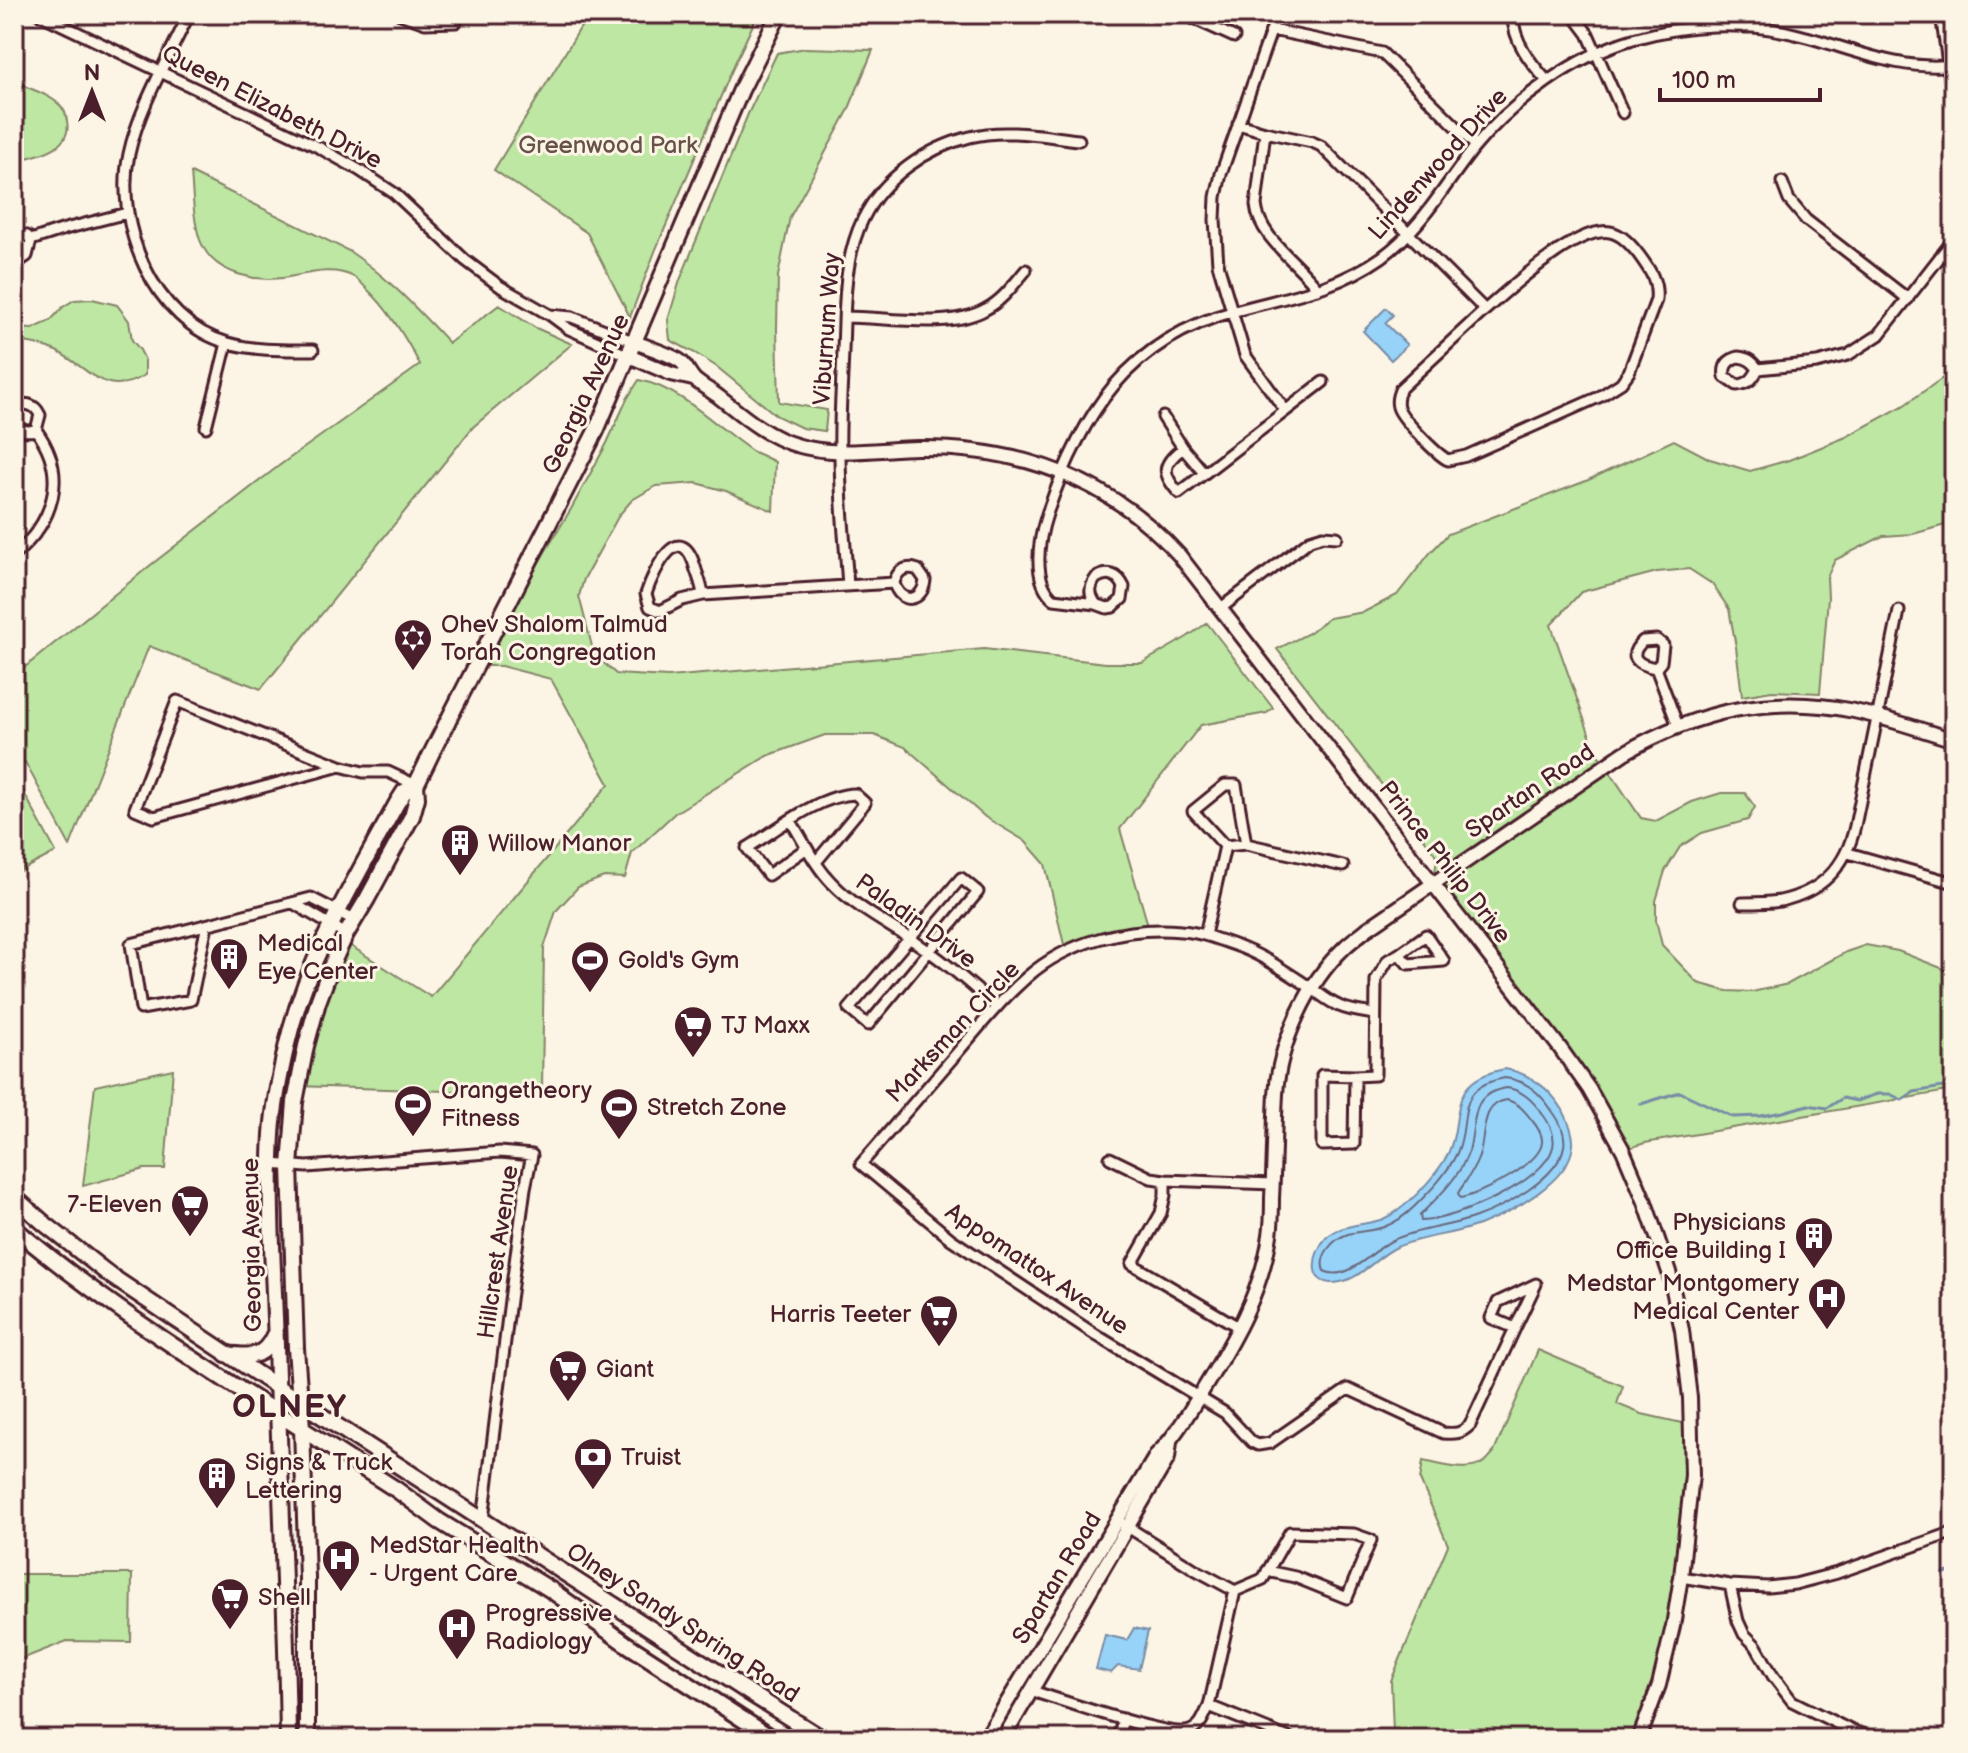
<svg xmlns="http://www.w3.org/2000/svg" width="1968" height="1753" viewBox="0 0 1968 1753" font-family="'Balsamiq Sans',sans-serif">
	<rect width="100%" height="100%" fill="#fcf5e5"/>
	<filter id="ink" filterUnits="userSpaceOnUse"><feTurbulence type="fractalNoise" baseFrequency=".0125" numOctaves="2"/><feDisplacementMap in="SourceGraphic" scale="16" xChannelSelector="R" yChannelSelector="G"/><feConvolveMatrix kernelMatrix="1 2 1 2 8 2 1 2 1" color-interpolation-filters="sRGB"/></filter>
	<g filter="url(#ink)">
		<path fill="#bde7a3" stroke="#848367" stroke-width="2" d="M582,14H758L735,63L656,249L630,317L587,233L494,170L582,25Z
			M806,48L873,50L848,111L790,217L778,276L777,329L779,402L827,410L825,431L802,428L777,416L717,367L695,353L670,340L668,320L680,280L748,114L777,53Z
			M14,82C28,88 55,96 63,109C66,112 66,117 67,121C73,150 34,156 14,161Z
			M191,173L349,251C387,276 418,310 449,343L499,305L536,328L572,344L473,427L261,689L149,646L70,846L25,762L14,768V676L152,564L280,465L420,365C406,338 390,311 368,290C364,286 359,280 354,277C335,267 314,272 294,276C261,284 213,276 200,240C193,219 193,195 191,173Z
			M92,299L117,305L129,321L132,340L140,350L145,360V375C104,400 89,367 56,351C43,345 29,342 14,341V328L33,329L50,321L63,307L74,300Z
			M1954,370V514L1945,525L1913,534L1883,536L1835,560L1827,577L1828,598L1820,693L1772,691L1742,696L1736,647L1729,609L1712,584L1689,569L1657,572L1581,592L1551,625L1595,750L1641,818L1656,821L1692,802L1721,793H1745L1755,807L1748,820L1702,833L1680,847L1665,871L1656,901V920L1662,945L1698,983L1727,991L1752,992L1788,984L1846,952L1866,945L1898,951L1954,973V1090L1645,1143L1623,1150L1589,1089L1434,883L1437,856L1277,649L1309,633L1329,618L1364,612L1397,595L1430,553L1448,534L1586,481L1674,440L1710,459L1750,471L1789,460L1846,437L1903,406Z
			M639,380C683,389 716,427 752,451C760,455 768,458 775,462L773,511L726,491L697,483L656,486L632,500L619,515L584,579L579,596L594,654L616,674L668,677L984,649L1106,663H1142L1187,637L1207,623L1273,708L1267,713L1201,725L1120,829L1149,929L1122,933L1066,953L1045,864L1025,841L985,817L905,747L874,735H825L767,756L675,813L632,853L625,878L604,877L578,887L556,911L544,948L542,1090L476,1092L297,1086L343,941L431,997L609,784L551,679L501,666H476L571,509L607,443L627,399Z
			M22,789L56,852L14,874V793Z
			M173,1069L165,1169H144L83,1186L95,1086Z
			M1538,1350L1623,1386L1617,1404L1642,1414L1691,1425L1681,1577L1639,1739H1413L1393,1732L1391,1681L1448,1545L1420,1480L1423,1461C1441,1464 1469,1474 1484,1462C1488,1460 1490,1456 1494,1452Z
			M14,1574H132L131,1642L67,1641L14,1662Z"/>
		<path fill="#97d3f8" stroke="#788ba6" stroke-width="2" d="M1386,308L1393,315L1385,323L1407,345L1391,360L1363,331Z
			M1505,1069C1530,1073 1550,1089 1563,1110C1568,1120 1574,1134 1573,1145C1570,1182 1509,1213 1479,1225C1453,1235 1422,1236 1397,1247C1375,1257 1359,1282 1334,1283C1306,1284 1313,1252 1326,1238C1341,1223 1364,1226 1383,1219C1405,1210 1431,1181 1444,1161C1468,1123 1440,1081 1505,1069Z
			M1134,1628L1148,1631L1139,1669L1118,1666L1111,1673L1096,1669L1105,1635L1127,1640Z"/>
		<g fill="none" stroke-linecap="round" stroke-linejoin="round">
			<path stroke="#69677d" stroke-width="2" d="M1505,1078C1527,1080 1541,1094 1553,1112C1560,1121 1566,1135 1564,1146C1559,1178 1504,1207 1476,1217C1450,1227 1419,1228 1393,1240C1372,1250 1348,1283 1324,1271C1318,1256 1333,1239 1348,1234C1360,1231 1372,1231 1384,1227C1397,1222 1406,1215 1415,1206C1431,1190 1447,1174 1457,1153C1472,1120 1452,1087 1505,1078Z
				M1507,1088C1522,1090 1532,1100 1541,1112C1549,1122 1556,1134 1553,1147C1545,1182 1455,1220 1421,1221L1420,1215C1435,1200 1450,1186 1461,1168C1464,1162 1467,1156 1469,1151C1477,1122 1468,1093 1507,1088Z
				M1507,1100C1518,1103 1524,1110 1531,1119C1536,1125 1543,1134 1542,1142C1541,1164 1478,1196 1460,1198L1458,1193C1465,1182 1473,1172 1478,1159C1487,1139 1478,1104 1507,1100Z"/>
			<path stroke="#788ba6" stroke-width="3" d="M1641,1104L1680,1092L1733,1117L1761,1116L1783,1112L1808,1105L1827,1108L1843,1098L1857,1101L1877,1094H1890L1902,1100L1914,1092L1954,1085
				M1944,1573L1954,1571"/>
			<g stroke="#4a1f2b" stroke-width="15">
				<path id="minor" d="M39,14L318,147L359,170L394,193L465,260L501,287L550,315L569,329L629,356
					M189,14C169,57 139,107 129,154C114,224 153,322 228,343C256,351 285,350 313,350
					M400,14L425,23L456,22
					M1183,14L1234,37
					M1277,14L1221,174L1216,197L1215,220L1218,264L1245,355L1285,410
					M1513,14C1512,40 1531,63 1547,81
					M1573,14L1588,34L1623,113
					M1941,14L1954,107
					M1745,27L1746,14
					M1272,30L1382,53L1476,146
					M1238,124L1265,132L1312,142L1321,146L1485,310L1401,388C1398,394 1396,400 1398,407C1401,418 1437,455 1448,460L1466,456L1599,397L1621,383L1629,372L1656,300C1658,281 1650,270 1639,255C1632,246 1622,234 1610,232C1577,226 1510,288 1485,310
					M1265,132L1256,205C1259,238 1299,263 1318,289
					M1782,182L1789,200L1806,220L1908,299
					M14,233L27,236L31,240L65,229L127,213
					M14,260H21L27,256L31,240
					M550,315L572,317L635,342
					M845,317C886,317 950,330 986,309C1003,300 1014,284 1026,270
					M1738,357C1748,358 1752,361 1758,369C1753,379 1749,384 1737,385L1725,377C1723,366 1728,360 1738,357Z
					M1758,369L1817,363L1848,355L1879,335L1954,239
					M14,410C23,400 35,404 40,415L36,430
					M1163,417L1183,448L1204,473
					M14,424C21,431 26,432 36,430
					M206,427L227,343
					M1183,448C1162,464 1161,473 1179,493L1323,382
					M14,555C54,522 69,475 36,430
					M848,586C845,542 840,497 840,453C839,419 842,384 843,350C845,306 843,260 863,219C883,178 926,148 970,137C1004,128 1044,136 1079,140
					M703,595L682,600L660,611L650,607L646,594C654,569 681,515 696,570C699,579 702,586 703,595L894,583C900,605 923,603 925,580L918,570C905,565 897,571 894,583
					M1096,604C1089,595 1089,587 1096,578C1108,571 1118,574 1124,587L1122,599L1113,607L1107,608L1096,604L1054,599C1031,581 1039,538 1047,514C1081,414 1128,340 1235,311C1289,296 1335,290 1382,257C1422,228 1445,184 1475,147C1514,100 1575,56 1633,39C1685,24 1743,21 1795,34C1849,47 1898,72 1954,65
					M1221,608L1310,540L1323,536L1337,537
					M1656,668L1661,662L1663,645L1657,640L1643,641C1626,657 1638,665 1656,668L1678,726
					M340,766L154,817L135,809L177,701L340,766L363,772H388L416,785
					M791,821C804,842 815,866 832,883C859,911 893,926 924,948C950,965 973,987 997,1007
					M1246,844L1343,866
					M807,848L768,875L747,848C778,829 819,795 855,794L865,803L816,862
					M1848,853L1954,883
					M961,878L978,892L868,1025L849,1009Z
					M293,903L346,934
					M1742,903C1754,903 1768,903 1780,901C1822,892 1846,867 1855,826L1899,611
					M207,925L191,1000L141,1009L131,944L311,898L354,920
					M1205,935L1225,846L1246,844L1236,785H1225L1193,811L1225,846
					M1375,1014C1362,1012 1350,1011 1339,1006C1327,1001 1319,993 1308,986C1285,971 1261,954 1234,945C1217,939 1199,932 1181,931C1128,926 1068,941 1027,977C1001,1000 979,1027 957,1053C925,1090 893,1127 861,1164L951,1239L1096,1335L1225,1413L1252,1442L1258,1445L1270,1443L1348,1389L1443,1433C1455,1434 1461,1434 1470,1425L1515,1328L1491,1318L1498,1302L1536,1284L1515,1328
					M1355,1076L1322,1075V1145L1354,1144L1355,1076L1375,1075L1376,980L1388,960L1399,954L1408,964L1444,961L1426,935L1399,954
					M1110,1158L1151,1178L1165,1180L1273,1184
					M271,1164L307,1167L500,1152L532,1155L525,1188L510,1300L483,1520
					M1165,1180V1195L1161,1213L1132,1264L1240,1328
					M1681,1577L1730,1585L1768,1587L1795,1584L1837,1573L1954,1532
					M1730,1585L1738,1621L1744,1634L1756,1646L1773,1676L1792,1701L1852,1731L1879,1739
					M1235,1591L1263,1579L1290,1532L1354,1534L1371,1540L1347,1598L1295,1577L1267,1571
					M1032,1691C1058,1699 1171,1739 1190,1731C1201,1727 1204,1716 1209,1706L1235,1591L1196,1570L1123,1524
					M1209,1706L1291,1739
					M1118,1739L1123,1719"/>
			</g>
			<g stroke="#4a1f2b" stroke-width="18">
				<path id="tertiary" d="M635,342C646,347 670,354 680,361C686,365 689,374 695,380C702,386 711,391 719,397C743,416 767,437 796,445C836,457 877,449 917,448C1019,447 1110,479 1179,555L1560,1048L1589,1089L1623,1150L1645,1202L1669,1272L1682,1330L1690,1398L1692,1475L1681,1577L1673,1626L1659,1685L1639,1739
					M629,356L671,374L693,379
					M985,1739L1157,1454C1176,1436 1189,1412 1203,1390C1233,1341 1262,1292 1270,1235C1272,1223 1272,1210 1272,1198C1274,1163 1274,1129 1276,1094C1279,1044 1307,983 1344,948C1351,941 1360,935 1367,929L1624,753C1697,711 1770,694 1854,711C1888,718 1921,730 1954,740
					M1003,1739L1168,1458L1170,1442"/>
			</g>
			<g stroke="#4a1f2b" stroke-width="20">
				<path id="secondary" d="M14,1197L45,1224L111,1276L277,1387
					M14,1228C96,1297 187,1356 277,1413"/>
			</g>
			<g stroke="#4a1f2b" stroke-width="20">
				<path id="primary" d="M226,1354C249,1357 264,1359 274,1335
					M277,1387L753,1695L823,1739
					M277,1413L397,1490L439,1521L551,1590L625,1643L773,1739
					M288,1739C286,1608 280,1477 276,1346C274,1275 268,1204 272,1134C274,1104 280,1074 287,1044C307,957 355,880 397,803L404,792L416,785
					M307,1739V1578L302,1428L296,1348L290,1166L295,1102L306,1046L318,1002L333,962L346,934L367,899L412,816L417,798L416,785L434,748L596,431L741,90L779,14"/>
			</g>
			<use href="#minor" stroke="#fcf5e5" stroke-width="9"/>
			<use href="#tertiary" stroke="#fcf5e5" stroke-width="12"/>
			<use href="#secondary" stroke="#fcf5e5" stroke-width="14"/>
			<use href="#primary" stroke="#fcf5e5" stroke-width="14"/>
		</g>
	</g>
	<defs>
		<g id="synagogue-pin" transform="scale(2)"><path d="M0 17L-7.5 6A9.5 9.5 0 1 1 7.5 6Z" fill="#4a1f2b" stroke="#fcf5e5"/><path d="M0-6.5L5.6 3.2H-5.6ZM0 6.5L5.6-3.2H-5.6Z" fill="#fff"/></g>
		<g id="building-pin" transform="scale(2)"><path d="M0 17L-7.5 6A9.5 9.5 0 1 1 7.5 6Z" fill="#4a1f2b" stroke="#fcf5e5"/><path d="M-4-6H4V6H1V3H-1V6H-4ZM-2.5-4.3h1.7v1.8h-1.7ZM.8-4.3h1.7v1.8H.8ZM-2.5-1h1.7V.8h-1.7ZM.8-1h1.7V.8H.8Z" fill="#fff"/></g>
		<g id="stadium-pin" transform="scale(2)"><path d="M0 17L-7.5 6A9.5 9.5 0 1 1 7.5 6Z" fill="#4a1f2b" stroke="#fcf5e5"/><path d="M0-5a6.5 5 0 1 0 0 10a6.5 5 0 1 0 0-10ZM-3.5-1.8h7v3.6h-7Z" fill="#fff"/></g>
		<g id="supermarket-pin" transform="scale(2)"><path d="M0 17L-7.5 6A9.5 9.5 0 1 1 7.5 6Z" fill="#4a1f2b" stroke="#fcf5e5"/><path d="M-6-5.5h2.5l.6 2H6L4.5 2H-2.5L-4.4-4H-6ZM-1.5 3.2a1.3 1.3 0 1 0 .1 0ZM3 3.2a1.3 1.3 0 1 0 .1 0Z" fill="#fff"/></g>
		<g id="hospital-pin" transform="scale(2)"><path d="M0 17L-7.5 6A9.5 9.5 0 1 1 7.5 6Z" fill="#4a1f2b" stroke="#fcf5e5"/><path d="M-5-5h3v3.5h4V-5h3V5h-3V1.5h-4V5h-3Z" fill="#fff"/></g>
		<g id="bank-pin" transform="scale(2)"><path d="M0 17L-7.5 6A9.5 9.5 0 1 1 7.5 6Z" fill="#4a1f2b" stroke="#fcf5e5"/><path d="M-6-4H6V4H-6ZM0-2.3a2.3 2.3 0 1 0 0 4.6a2.3 2.3 0 1 0 0-4.6Z" fill="#fff"/></g>
	</defs>
	<g fill-rule="evenodd">
		<use href="#synagogue-pin" x="413" y="638"/>
		<use href="#building-pin" x="460" y="843"/>
		<use href="#building-pin" x="229" y="957"/>
		<use href="#stadium-pin" x="590" y="960"/>
		<use href="#supermarket-pin" x="693" y="1025"/>
		<use href="#stadium-pin" x="413" y="1104"/>
		<use href="#stadium-pin" x="619" y="1107"/>
		<use href="#supermarket-pin" x="190" y="1204"/>
		<use href="#building-pin" x="1814" y="1236"/>
		<use href="#hospital-pin" x="1827" y="1297"/>
		<use href="#supermarket-pin" x="939" y="1314"/>
		<use href="#supermarket-pin" x="568" y="1369"/>
		<use href="#bank-pin" x="593" y="1457"/>
		<use href="#building-pin" x="217" y="1476"/>
		<use href="#hospital-pin" x="341" y="1559"/>
		<use href="#supermarket-pin" x="230" y="1597"/>
		<use href="#hospital-pin" x="457" y="1627"/>
	</g>
	<g text-anchor="middle" dominant-baseline="central" stroke-width="6" stroke-linejoin="round" paint-order="stroke">
		<g font-size="24" fill="#4a1f2b" stroke="#fcf5e5">
			<text transform="translate(272 107) rotate(27)">Queen Elizabeth Drive</text>
			<text transform="translate(1438 164) rotate(-48)">Lindenwood Drive</text>
			<text transform="translate(827 329) rotate(-86)">Viburnum Way</text>
			<text transform="translate(586 394) rotate(-65)">Georgia Avenue</text>
			<text transform="translate(1530 791) rotate(-34)">Spartan Road</text>
			<text transform="translate(1445 862) rotate(52)">Prince Philip Drive</text>
			<text transform="translate(916 921) rotate(36)">Paladin Drive</text>
			<text transform="translate(953 1032) rotate(-47)">Marksman Circle</text>
			<text transform="translate(252 1245) rotate(-91)">Georgia Avenue</text>
			<text transform="translate(498 1252) rotate(-82)">Hillcrest Avenue</text>
			<text transform="translate(1037 1269) rotate(34)">Appomattox Avenue</text>
			<text transform="translate(1057 1578) rotate(-59)">Spartan Road</text>
			<text transform="translate(683 1623) rotate(33)">Olney Sandy Spring Road</text>
		</g>
		<g font-size="24" fill="#675149" stroke="#fcf5e5">
			<text x="608" y="145">Greenwood Park</text>
		</g>
		<g font-size="24" fill="#4a1f2b" stroke="#fcf5e5" text-anchor="start">
			<text x="441" y="624">Ohev Shalom Talmud<tspan x="441" dy="28">Torah Congregation</tspan></text>
			<text x="488" y="843">Willow Manor</text>
			<text x="257" y="943">Medical<tspan x="257" dy="28">Eye Center</tspan></text>
			<text x="618" y="960">Gold's Gym</text>
			<text x="721" y="1025">TJ Maxx</text>
			<text x="441" y="1090">Orangetheory<tspan x="441" dy="28">Fitness</tspan></text>
			<text x="647" y="1107">Stretch Zone</text>
			<text x="162" y="1204" text-anchor="end">7-Eleven</text>
			<text x="1786" y="1222" text-anchor="end">Physicians<tspan x="1786" dy="28">Office Building I</tspan></text>
			<text x="1799" y="1283" text-anchor="end">Medstar Montgomery<tspan x="1799" dy="28">Medical Center</tspan></text>
			<text x="911" y="1314" text-anchor="end">Harris Teeter</text>
			<text x="596" y="1369">Giant</text>
			<text x="621" y="1457">Truist</text>
			<text x="245" y="1462">Signs &amp; Truck<tspan x="245" dy="28">Lettering</tspan></text>
			<text x="369" y="1545">MedStar Health<tspan x="369" dy="28">- Urgent Care</tspan></text>
			<text x="258" y="1597">Shell</text>
			<text x="485" y="1613">Progressive<tspan x="485" dy="28">Radiology</tspan></text>
		</g>
		<g font-size="32" font-weight="bold" letter-spacing="2" fill="#4a1f2b" stroke="#fcf5e5">
			<text x="290" y="1407">OLNEY</text>
		</g>
	</g>
	<rect width="1968" height="1753" fill="none" stroke="#fcf5e5" stroke-width="48"/>
	<rect x="24" y="24" width="1920" height="1705" fill="none" stroke="#4a1f2b" stroke-width="3" filter="url(#ink)"/>
	<g transform="translate(92 92)" stroke="#fcf5e5" stroke-width="6" paint-order="stroke">
	<path d="M0-6L14 30L0 20L-14 30Z" fill="#4a1f2b"/>
	<text y="-12" font-size="22" font-weight="bold" text-anchor="middle" fill="#4a1f2b">N</text>
	</g>
	<path d="M1660 88v12h160v-12" fill="none" stroke="#4a1f2b" stroke-width="4"/>
	<text x="1672" y="88" font-size="24" fill="#4a1f2b" stroke="#fcf5e5" stroke-width="6" paint-order="stroke">100 m</text>
</svg>
